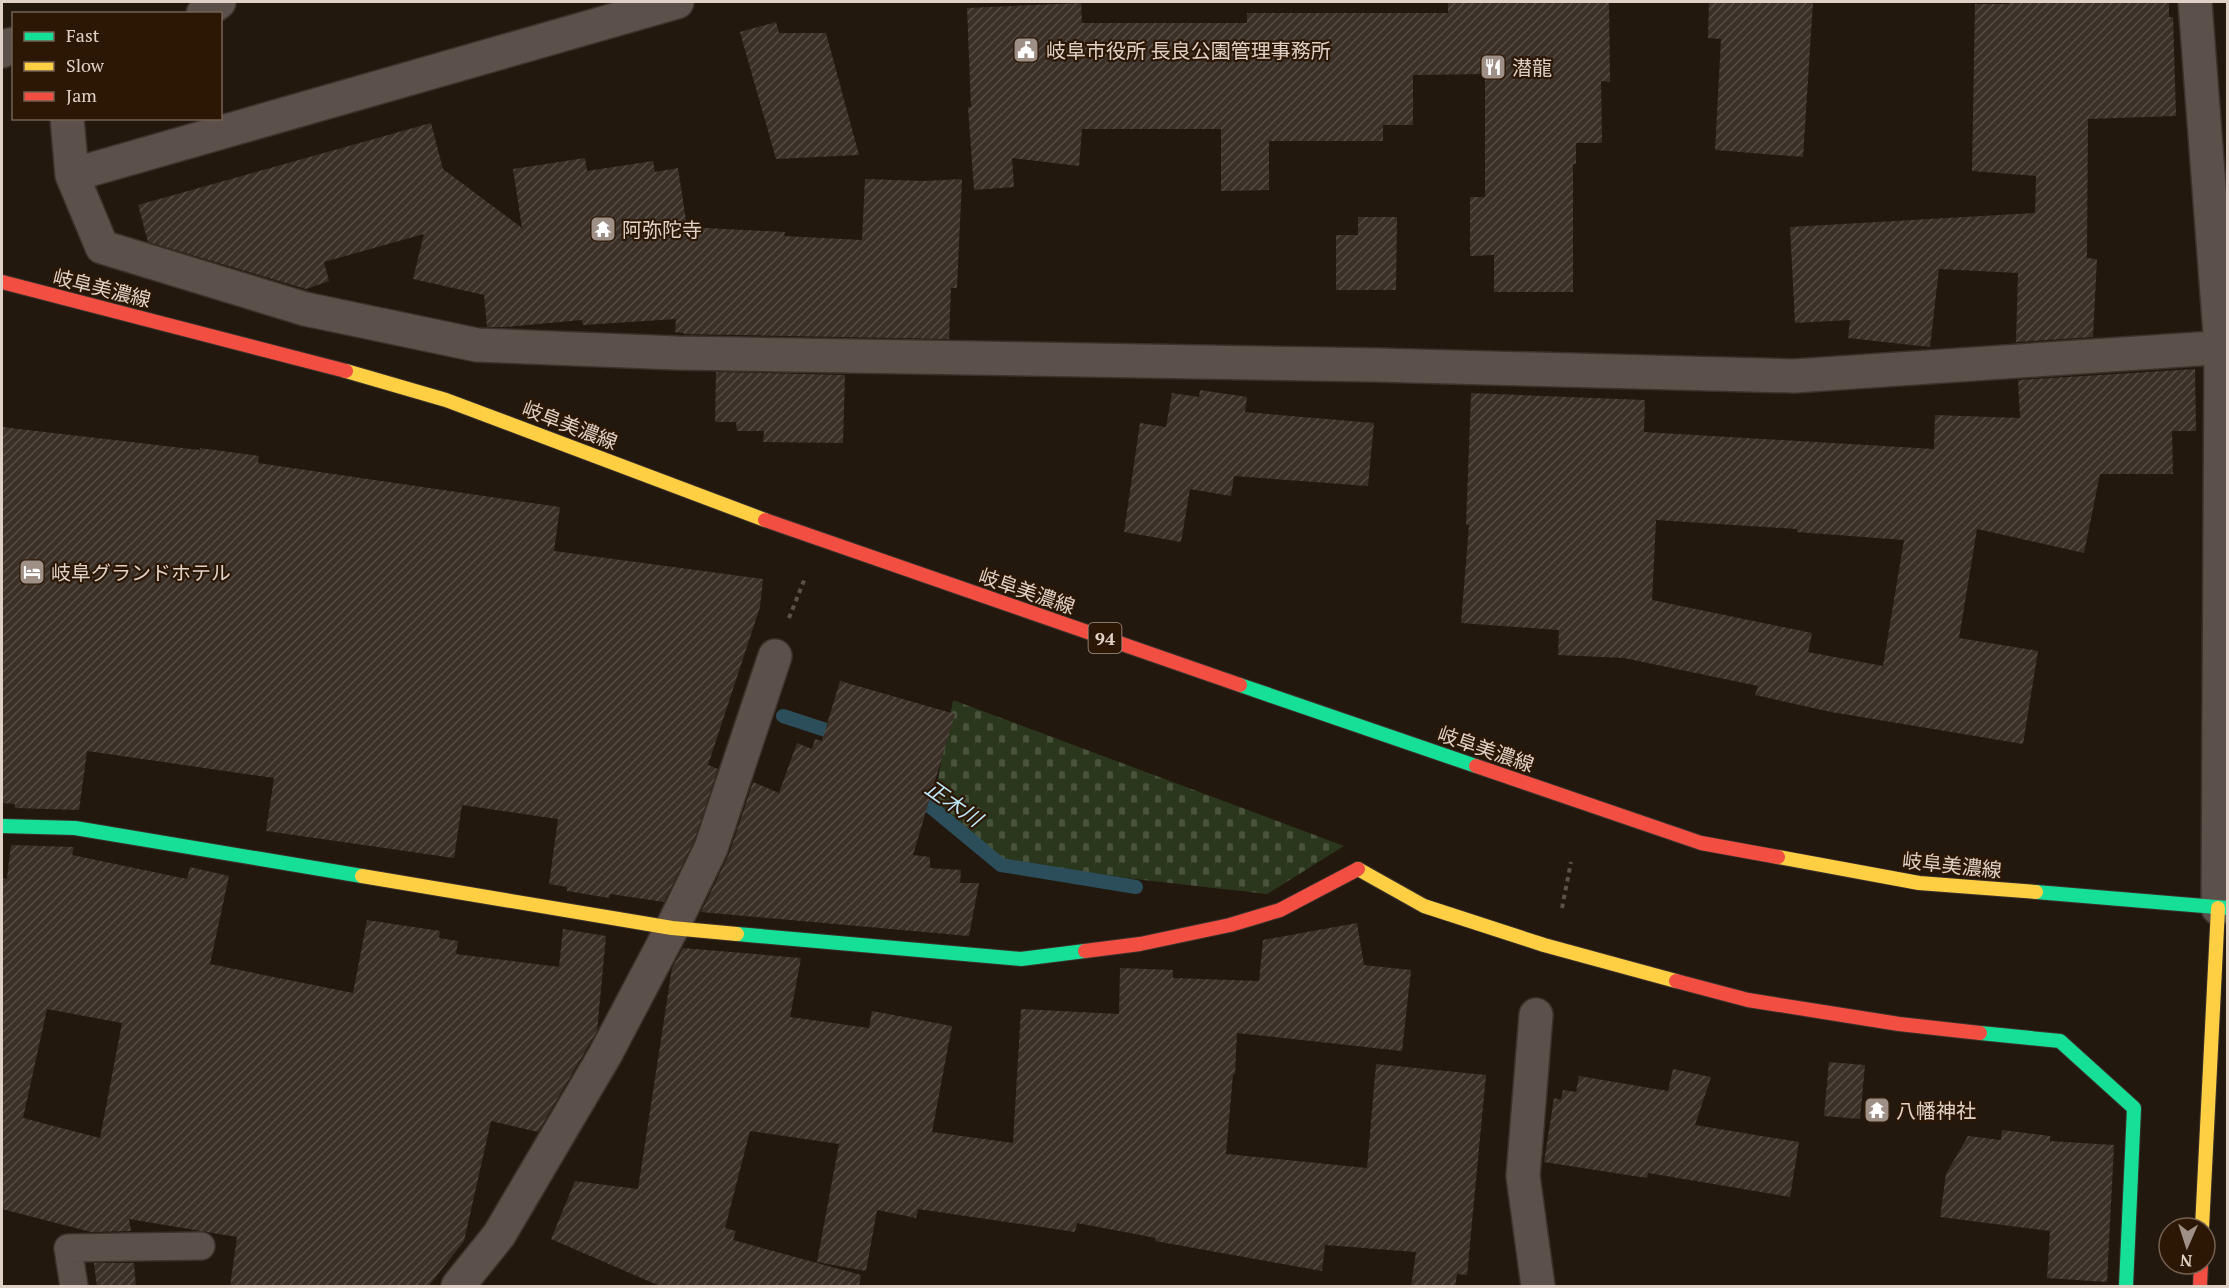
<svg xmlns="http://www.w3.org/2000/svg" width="2229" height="1288" viewBox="0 0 2229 1288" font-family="'PT Serif','Noto Sans JP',serif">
	<defs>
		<pattern id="cemetery-stones" width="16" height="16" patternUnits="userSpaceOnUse" patternTransform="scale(1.5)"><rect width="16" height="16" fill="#2b371d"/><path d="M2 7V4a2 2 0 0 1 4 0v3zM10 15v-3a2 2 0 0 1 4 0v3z" fill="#49533c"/></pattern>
		<pattern id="building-hatch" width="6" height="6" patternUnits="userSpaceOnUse" patternTransform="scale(1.5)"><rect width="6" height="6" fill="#3a3028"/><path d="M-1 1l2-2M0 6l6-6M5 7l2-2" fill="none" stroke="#564d46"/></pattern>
	</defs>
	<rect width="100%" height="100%" fill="#23180e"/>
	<path fill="url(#cemetery-stones)" d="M953,700L1344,846L1267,894L1003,864L933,805Z"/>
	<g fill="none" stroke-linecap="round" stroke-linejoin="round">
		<path stroke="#2c4e5b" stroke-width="14" d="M783,716L841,735
			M913,798L931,807L1001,865L1136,887"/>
	</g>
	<path fill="url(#building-hatch)" fill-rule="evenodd" d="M1448,2H1609L1610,82L1601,81L1602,143H1576V164H1573V292H1494V255L1470,256V197H1485V74L1413,75V125H1383V141H1269V190L1221,191V129H1082L1079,166L1012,158L1014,187L974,190L968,107H971L967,8L1081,3L1082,23H1247V13H1448Z
		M1709,2H1813L1803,157L1715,150L1721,39L1708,38Z
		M2009,2H2169V17H2173L2176,116L2088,119L2087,258L2097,259L2093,337L2016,342L2018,273L1939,269L1930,347L1848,338L1850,320L1795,323L1790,227L2035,213L2036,176L1972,171L1975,4H2009Z
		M776,22L779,33H826L859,155L776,159L740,32Z
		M431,123L443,169L522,228L513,169L585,158L587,171L653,161L655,172L678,168L687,227L785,232L784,236L862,240L865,179L924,181L962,179L957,288H951L949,339L684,334V333L675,332L676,319L583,325L582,320L506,327H487L484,295L413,279L424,234L324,262L329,281L306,289L148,242L138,205Z
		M1358,217H1397L1396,290H1336V235H1358Z
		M2195,369L2196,431H2172L2173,474H2100L2084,553L1977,529L1959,638L2038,651L2023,744L1831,712L1755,695L1758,686L1624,658L1558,655L1559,630L1461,623L1469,525H1466L1471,393L1645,400L1644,432L1934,449L1935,415L2020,418L2018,380ZM1656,520L1797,529V532L1904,540L1883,666L1808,652L1812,633L1652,600Z
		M716,372L845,375L843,443L763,442L764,431H737L736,422H715Z
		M1200,390L1247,397L1245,412L1374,423L1368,486L1234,476L1231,496L1190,489L1181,542L1124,532L1140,423L1166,427L1172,393L1199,397Z
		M2,427L200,450V448L259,456L258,463L560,507L554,551L763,579L760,607L708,765L718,769L694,841L664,902L610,894L609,898L567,891V887L549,884L558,819L462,805L454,858L266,831L274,778L87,751L79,810L15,808V804L2,803Z
		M840,681L955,714L913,855L930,857V868L961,870L960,883H979L969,936L701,912L729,854L753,782L779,793L797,743L812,749L815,739L822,741Z
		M11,845L74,847L72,855L187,879L190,867L229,876L210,964L353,993L367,920L440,931L439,938L458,941L456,954L559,967L563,929L606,936L597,1031L538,1132L491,1121L464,1241L428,1287H230L237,1237L129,1219L131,1231L91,1232L2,1209V878L7,879ZM47,1009L122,1023L100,1138L23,1118Z
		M1357,923L1364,965L1411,970L1402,1051L1237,1033L1235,1074H1233L1226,1154L1367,1168L1376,1064L1486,1075L1467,1275L1457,1274L1455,1287H1411L1416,1252L1325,1245L1322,1271L1155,1241L1156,1238L1077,1223L1075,1232L918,1209L916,1218L877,1210L866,1271L817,1262L839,1144L750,1131L725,1228L736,1231L733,1240L861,1275L859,1287H662L551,1239L575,1181L638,1189L672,968L683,948L801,958L790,1017L869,1028L872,1011L952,1026L932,1132L1013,1143L1021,1009L1119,1014L1120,968L1173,970V978L1259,981L1263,940Z
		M1829,1062L1865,1065L1860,1119L1824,1116Z
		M1673,1069L1711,1077L1695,1125L1799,1142L1790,1197L1648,1173L1647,1178L1544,1162L1554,1098L1561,1100L1563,1090L1576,1092L1579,1076L1668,1091Z
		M2002,1130L2050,1136V1141L2114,1145L2107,1282L2047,1278L2050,1231L1940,1217L1946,1174L1968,1136L2001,1140Z
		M94,1263H134L136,1287H97Z"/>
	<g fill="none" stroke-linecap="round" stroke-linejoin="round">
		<g stroke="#3b322c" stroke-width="30">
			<path id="lane" d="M74,1286L68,1248L201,1246"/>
		</g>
		<g stroke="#3b322c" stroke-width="36">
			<path id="street" d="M2195,2L2221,347L2218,908
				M203,14L219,2
				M2,51L6,46L14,44
				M67,118L72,175L102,247L305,309L477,345L677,353L1377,365L1794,376L2228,347
				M72,175L677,2
				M1536,1015L1523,1176L1538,1286
				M458,1286L499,1235L605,1055L672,928L711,848L775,656"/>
		</g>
		<g stroke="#3b322c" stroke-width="16">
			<path id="fast" d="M1240,685L1476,766
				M2,826L75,828L362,876
				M2036,892L2228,908
				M737,934L1021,959L1085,951
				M1980,1033L2060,1041L2134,1108L2126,1286"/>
		</g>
		<g stroke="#3b322c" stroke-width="16">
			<path id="slow" d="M346,371L446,400L765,520
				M1778,857L1919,883L2036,892
				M1358,869L1424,906L1544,945L1676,981
				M362,876L672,928L737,934
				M2202,1228L2218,908"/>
		</g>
		<g stroke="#3b322c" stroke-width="16">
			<path id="jam" d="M2,282L346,371
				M765,520L1240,685
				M1476,766L1701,843L1778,857
				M1085,951L1140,944L1230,925L1280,910L1358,869
				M1676,981L1748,1000L1899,1024L1980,1033
				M2200,1286L2201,1264"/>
		</g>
		<path stroke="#5a514a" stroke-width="4" stroke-dasharray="4.5 4.5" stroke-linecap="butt" d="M789,618L805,578
			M1562,908L1571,862"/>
		<use href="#lane" stroke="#5b514a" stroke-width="27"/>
		<use href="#street" stroke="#5b514a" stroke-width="33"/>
		<use href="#fast" stroke="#16e098" stroke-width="14"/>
		<use href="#slow" stroke="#ffcf43" stroke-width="14"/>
		<use href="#jam" stroke="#f24e42" stroke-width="14"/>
	</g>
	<defs>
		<g id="civic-square" transform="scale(1.35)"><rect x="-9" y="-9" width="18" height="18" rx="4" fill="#9e9086" stroke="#2c1705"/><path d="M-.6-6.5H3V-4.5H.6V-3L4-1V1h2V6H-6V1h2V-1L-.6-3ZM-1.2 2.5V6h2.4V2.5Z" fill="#fff"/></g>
		<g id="restaurant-square" transform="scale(1.35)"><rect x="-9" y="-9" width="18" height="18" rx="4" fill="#9e9086" stroke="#2c1705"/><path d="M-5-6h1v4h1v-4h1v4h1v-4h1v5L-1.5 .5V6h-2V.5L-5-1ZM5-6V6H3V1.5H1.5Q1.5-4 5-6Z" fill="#fff"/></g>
		<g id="temple-square" transform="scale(1.35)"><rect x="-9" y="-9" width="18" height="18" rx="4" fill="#9e9086" stroke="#2c1705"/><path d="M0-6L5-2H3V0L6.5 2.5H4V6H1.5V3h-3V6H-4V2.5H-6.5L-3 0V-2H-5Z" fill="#fff"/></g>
		<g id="hotel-square" transform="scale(1.35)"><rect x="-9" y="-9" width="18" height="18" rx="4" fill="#9e9086" stroke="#2c1705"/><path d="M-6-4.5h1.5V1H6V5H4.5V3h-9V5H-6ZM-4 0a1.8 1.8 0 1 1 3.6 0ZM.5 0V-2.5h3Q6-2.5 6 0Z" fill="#fff"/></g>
	</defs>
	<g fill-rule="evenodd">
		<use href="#civic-square" x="1026" y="50"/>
		<use href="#restaurant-square" x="1493" y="67"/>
		<use href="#temple-square" x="603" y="229"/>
		<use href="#hotel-square" x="32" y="572"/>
		<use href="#temple-square" x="1877" y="1110"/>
	</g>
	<g text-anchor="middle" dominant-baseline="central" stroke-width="4.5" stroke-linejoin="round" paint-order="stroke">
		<rect fill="#2c1705" stroke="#aa998c" stroke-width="1.5" x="1088.5" y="623" width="33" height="30" rx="4.5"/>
		<g font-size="18" font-weight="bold" fill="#e0d1c6">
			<text x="1105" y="638">94</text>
		</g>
		<g font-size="20" fill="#e0d1c6" stroke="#2c1705" text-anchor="start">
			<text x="1046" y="50">岐阜市役所 長良公園管理事務所</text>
			<text x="1512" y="67">潜龍</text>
			<text x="622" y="229">阿弥陀寺</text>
			<text x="51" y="572">岐阜グランドホテル</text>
			<text x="1896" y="1110">八幡神社</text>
		</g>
		<g font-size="20" fill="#e0d1c6" stroke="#2c1705">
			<text transform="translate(102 288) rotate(14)">岐阜美濃線</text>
			<text transform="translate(570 425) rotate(21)">岐阜美濃線</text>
			<text transform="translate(1027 591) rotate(19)">岐阜美濃線</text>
			<text transform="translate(1486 749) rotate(19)">岐阜美濃線</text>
			<text transform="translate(1952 865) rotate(6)">岐阜美濃線</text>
		</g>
		<g font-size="21" font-style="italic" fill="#bee6f9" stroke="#2c1705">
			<text transform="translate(954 803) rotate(35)">正木川</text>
		</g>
	</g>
	<rect width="2229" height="1288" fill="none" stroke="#e0d1c6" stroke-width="6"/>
	<rect x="12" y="12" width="210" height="108" fill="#2c1705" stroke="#746152" stroke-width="1.5"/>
	<rect x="24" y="32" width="30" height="9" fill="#16e098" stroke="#746152" stroke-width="1.5"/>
	<text x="66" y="42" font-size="18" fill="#e0d1c6">Fast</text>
	<rect x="24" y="62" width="30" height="9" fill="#ffcf43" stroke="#746152" stroke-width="1.5"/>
	<text x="66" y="72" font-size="18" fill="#e0d1c6">Slow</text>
	<rect x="24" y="92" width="30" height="9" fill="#f24e42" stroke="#746152" stroke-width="1.5"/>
	<text x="66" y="102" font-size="18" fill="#e0d1c6">Jam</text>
	<g transform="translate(2187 1246) rotate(183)"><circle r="28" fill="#2c1705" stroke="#746152" stroke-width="1.5"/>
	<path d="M0-4.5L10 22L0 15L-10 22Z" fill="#9e9086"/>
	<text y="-9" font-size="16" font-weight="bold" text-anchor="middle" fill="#e0d1c6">N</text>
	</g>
</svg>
